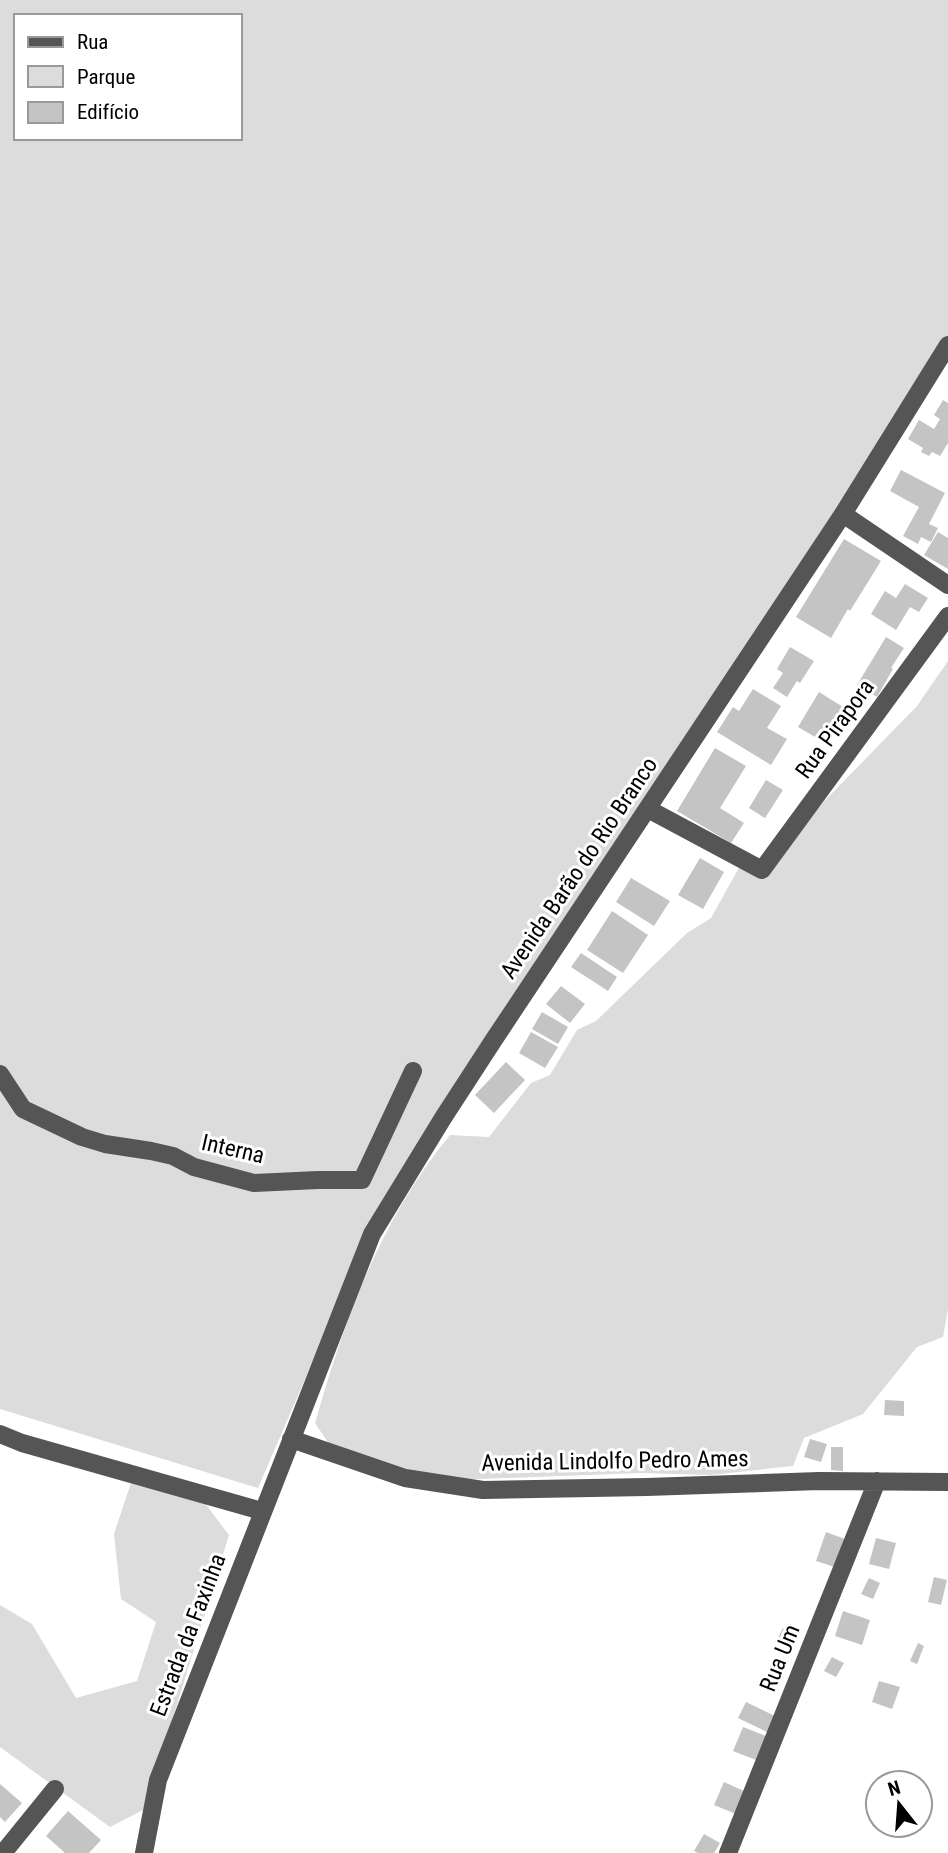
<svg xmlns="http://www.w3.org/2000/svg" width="948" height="1853" viewBox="0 0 948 1853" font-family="'Roboto Condensed',sans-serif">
	<rect width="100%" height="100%" fill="#fff"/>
	<path fill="#dcdcdc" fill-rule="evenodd" d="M0,0H948V338L369,1231L258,1488L0,1409ZM16,16H240V138H16Z
		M948,661V1309L943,1337L917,1347L863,1414L804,1438L793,1466L710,1475L640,1473L452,1480L376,1466L331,1447L315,1423C345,1319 380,1220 450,1135L489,1137L531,1083L550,1075L577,1030L596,1021L687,933L711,918L741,864L767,877L803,823L917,706Z
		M131,1483L204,1502L229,1535L145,1809L110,1827L0,1747V1605L32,1624L76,1698L137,1681L156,1622L121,1599L114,1534Z"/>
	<path fill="#c4c4c4" d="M943,400L948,403V443L940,456L932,452L929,456L921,452L923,448L908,439L919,420L934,429L940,419L934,415Z
		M901,470L945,493L929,524L938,528L931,542L921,537L918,544L903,536L919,507L890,491Z
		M938,532L948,538V569L924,555Z
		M844,539L881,561L850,611L848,609L831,638L796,617Z
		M905,584L928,598L919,612L910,607L896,630L871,614L885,591L896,598Z
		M886,637L904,648L891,668L893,669L877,697L857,685Z
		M790,647L814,661L800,683L797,681L787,697L773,688L783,673L777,669Z
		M753,689L781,706L767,728L787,739L771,765L717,732L733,707L739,711Z
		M819,692L843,707L822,741L798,727Z
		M715,748L746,766L720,808L744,823L731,843L677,811Z
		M766,780L783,790L765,818L749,808Z
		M700,858L724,872L703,909L678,895Z
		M631,878L670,901L654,926L616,902Z
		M612,911L648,935L623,973L587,950Z
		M581,953L617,977L608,991L571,967Z
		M561,986L585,1004L570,1023L546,1004Z
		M542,1012L568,1027L558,1044L532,1029Z
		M531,1032L558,1047L545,1068L519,1053Z
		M506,1062L525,1080L494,1113L475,1095Z
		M885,1400L904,1401V1416L884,1415Z
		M810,1439L827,1444L821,1462L804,1457Z
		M831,1447H843V1471L831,1470Z
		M826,1532L845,1539L835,1567L816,1561Z
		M876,1538L896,1543L889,1569L869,1564Z
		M934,1577L947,1580L941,1605L928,1602Z
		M869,1578L880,1583L873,1599L861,1594Z
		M843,1611L870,1620L862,1645L835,1636Z
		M783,1628L798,1635L789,1653L774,1645Z
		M918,1643L924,1646L917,1664L910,1661Z
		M832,1657L844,1663L836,1677L824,1671Z
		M879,1681L900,1687L892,1709L872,1702Z
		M746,1702L777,1717L769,1733L738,1718Z
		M743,1727L766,1736L756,1760L733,1751Z
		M724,1782L746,1792L736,1814L714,1805Z
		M0,1784L22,1803L5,1822L0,1817Z
		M68,1811L101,1840L89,1853H65L46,1836Z
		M704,1834L720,1843L714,1853H698L694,1851Z"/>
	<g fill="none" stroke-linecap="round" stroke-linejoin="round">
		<path stroke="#555" stroke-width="18" d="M843,514L948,585
			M648,809L762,870L948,616
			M0,1074L23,1109L82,1137L105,1144L151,1151L173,1156L194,1167L254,1183L318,1180H362L413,1071
			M0,1434L22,1443L262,1511
			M291,1439L405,1478L483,1490L647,1487L819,1481L948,1482
			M3,1853L55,1789
			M144,1853L158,1780L372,1234L443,1118L493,1041L843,514L948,345
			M728,1853L877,1481"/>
	</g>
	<g text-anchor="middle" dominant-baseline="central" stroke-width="6" stroke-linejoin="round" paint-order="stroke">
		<g font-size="23" fill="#000" stroke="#fff">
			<text transform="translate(835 729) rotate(-54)">Rua Pirapora</text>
			<text transform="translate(579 868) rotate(-56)">Avenida Barão do Rio Branco</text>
			<text transform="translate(233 1149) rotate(13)">Interna</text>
			<text transform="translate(615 1461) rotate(-1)">Avenida Lindolfo Pedro Ames</text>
			<text transform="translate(188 1635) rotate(-69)">Estrada da Faxinha</text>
			<text transform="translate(780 1658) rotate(-68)">Rua Um</text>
		</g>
	</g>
	<rect x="14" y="14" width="228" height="126" fill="#ffffff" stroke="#999999" stroke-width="2"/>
	<rect x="28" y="37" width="35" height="10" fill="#555555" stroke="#999999" stroke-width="2"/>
	<text x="77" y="49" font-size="21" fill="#000000">Rua</text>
	<rect x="28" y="66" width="35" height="21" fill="#dcdcdc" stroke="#999999" stroke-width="2"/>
	<text x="77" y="84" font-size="21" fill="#000000">Parque</text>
	<rect x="28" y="102" width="35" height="21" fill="#c4c4c4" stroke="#999999" stroke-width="2"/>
	<text x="77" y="119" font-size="21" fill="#000000">Edifício</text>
	<g transform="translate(899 1804) rotate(343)"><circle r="33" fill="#ffffff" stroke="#999999" stroke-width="2"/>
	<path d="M0-5L12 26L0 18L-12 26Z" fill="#000000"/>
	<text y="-10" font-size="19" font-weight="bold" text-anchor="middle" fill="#000000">N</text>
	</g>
</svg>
